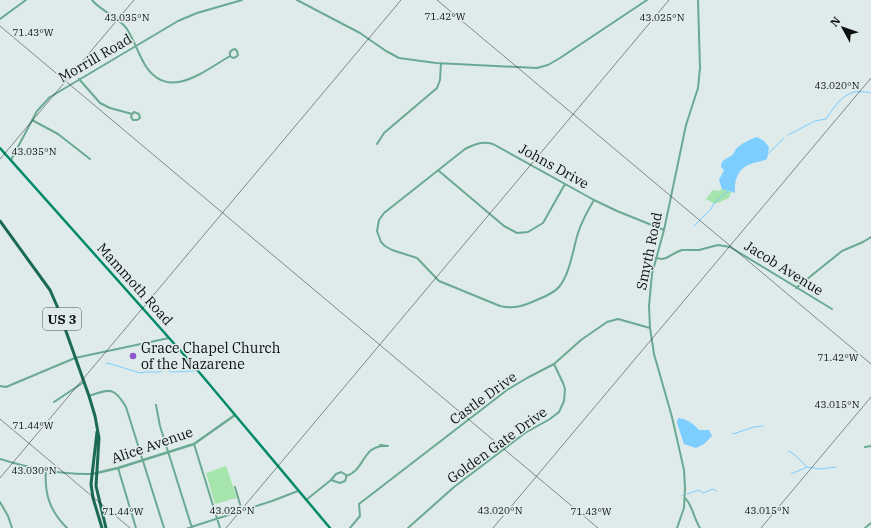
<svg xmlns="http://www.w3.org/2000/svg" width="871" height="528" viewBox="0 0 871 528" font-family="'IBM Plex Serif',serif">
	<rect width="100%" height="100%" fill="#dfebea"/>
	<path fill="#a5e4ab" d="M722,189L731,192L729,198L715,204L706,199L713,190L719,191Z
		M226,466L237,498L215,504L206,473Z"/>
	<path fill="#7dcefe" d="M757,137L764,141L769,147L767,159C761,162 754,162 748,165C737,170 734,182 735,193L722,189L719,180L724,170L721,167C721,160 726,159 731,156C734,154 735,150 737,148C742,143 751,139 757,137Z
		M678,418C687,419 693,423 699,430H709L712,436L704,444L696,448L684,444L677,423Z"/>
	<g fill="none" stroke-linecap="round" stroke-linejoin="round">
		<path stroke="#7dcefe" stroke-width="1" d="M788,135L815,121L826,119C833,109 841,95 854,92C860,91 866,92 871,93
			M767,155L784,138
			M694,226L711,209L714,203L729,190
			M106,364L108,363L140,373L145,372H160L165,368L171,372L194,371
			M733,434L754,427L763,426
			M789,451L795,455L807,467
			M791,474L807,467L821,469L836,467
			M687,494L699,490L703,493L713,489L717,491
			M682,496L683,495"/>
		<path stroke="#6aa992" stroke-width="2" d="M92,0C102,12 118,16 127,29C134,40 138,53 145,65C168,102 204,71 230,56L233,58L236,57L238,55L237,51L235,49L232,50L230,52V56
			M297,0L360,33L386,51L399,58L436,63L537,68L548,65L560,58L647,0
			M0,19L26,0
			M79,79L100,103L110,108L132,114L134,112L139,114L140,118L137,120H133L131,117L132,114
			M32,120L58,134L90,159
			M377,144L384,133L437,88L440,80L441,63
			M11,160L37,111L50,97L178,21L197,13L242,0
			M439,171L504,226L517,233L528,232L543,223L565,184
			M594,200C588,210 582,221 578,233C573,249 570,274 559,287C552,295 541,298 532,302C521,307 511,309 500,306L439,281L417,258L392,250L385,246L381,242L377,231L379,220L384,213L465,149C475,144 482,141 493,144L594,200L617,211L664,230
			M656,258L662,259L666,258L677,252L682,250H699L718,245L730,247L832,309
			M796,288L842,251L863,242L871,237
			M0,386L6,387L75,358L169,338
			M89,396C109,389 114,386 126,407L164,528
			M54,402L84,382
			M156,405L160,426L192,528
			M194,444L220,528
			M865,447L871,446
			M0,459C29,468 61,475 92,474
			M118,468L136,528
			M46,470C44,494 50,511 67,528
			M341,472L346,475V478L345,481L340,483L331,480L336,474Z
			M346,476C365,471 362,444 387,446H388L380,445
			M235,487L242,511
			M685,498C692,504 694,519 700,528
			M306,500L331,480
			M0,502L8,516L12,528
			M188,528L272,501L298,491
			M350,528L360,516L359,504L507,390L527,378L554,364L581,340L607,322L618,319L650,328
			M408,528L454,487L525,433L550,419L559,412L564,401L565,389L563,383L554,364
			M677,528L684,508L685,488L684,470L672,417L654,354L650,328L649,306L652,274L664,230L686,125L698,88L700,68L698,0
			M865,528L871,523"/>
		<path stroke="#6aa992" stroke-width="2.5" d="M92,474L118,468L194,444L235,415"/>
		<path stroke="#038a6a" stroke-width="2.5" d="M0,148L194,366L330,528"/>
		<path stroke="#1b6a53" stroke-width="3" d="M0,221L50,290L57,306L89,396L95,416L99,438L96,486L106,528
			M97,432L91,484L93,498L102,528"/>
	</g>
	<path fill="none" stroke="#0c100f" stroke-width="1" stroke-opacity="0.45" d="M437,0L871,364M0,26L598,528M0,159L134,0M0,419L130,528M0,478L401,0M226,528L669,0M493,528L871,78M761,528L871,397"/>
	<circle fill="#9058d0" stroke="#dfebea" stroke-width="1.5" cx="133" cy="356" r="4"/>
	<g text-anchor="middle" dominant-baseline="central" stroke-width="3" stroke-linejoin="round" paint-order="stroke">
		<rect fill="#dfebea" stroke="#4b5251" stroke-width="1" x="43" y="308" width="38" height="22" rx="3"/>
		<g font-size="13" font-weight="bold" fill="#0c100f">
			<text x="62" y="319">US 3</text>
		</g>
		<g font-size="14" fill="#0c100f" stroke="#dfebea">
			<text transform="translate(95 58) rotate(-30)">Morrill Road</text>
			<text transform="translate(554 166) rotate(29)">Johns Drive</text>
			<text transform="translate(649 251) rotate(-78)">Smyth Road</text>
			<text transform="translate(784 268) rotate(32)">Jacob Avenue</text>
			<text transform="translate(135 284) rotate(48)">Mammoth Road</text>
			<text transform="translate(483 398) rotate(-36)">Castle Drive</text>
			<text transform="translate(152 445) rotate(-19)">Alice Avenue</text>
			<text transform="translate(497 445) rotate(-36)">Golden Gate Drive</text>
		</g>
		<g font-size="14" fill="#0c100f" stroke="#dfebea" text-anchor="start">
			<text x="141" y="348">Grace Chapel Church<tspan x="141" dy="16">of the Nazarene</tspan></text>
		</g>
	</g>
	<g font-size="10" text-anchor="middle" fill="#0c100f" stroke="#dfebea" stroke-width="3" stroke-linejoin="round" paint-order="stroke">
		<text x="445" y="20">71.42°W</text>
		<text x="127" y="21">43.035°N</text>
		<text x="662" y="21">43.025°N</text>
		<text x="33" y="36">71.43°W</text>
		<text x="837" y="89">43.020°N</text>
		<text x="34" y="155">43.035°N</text>
		<text x="838" y="361">71.42°W</text>
		<text x="837" y="408">43.015°N</text>
		<text x="33" y="429">71.44°W</text>
		<text x="34" y="474">43.030°N</text>
		<text x="232" y="514">43.025°N</text>
		<text x="500" y="514">43.020°N</text>
		<text x="767" y="514">43.015°N</text>
		<text x="123" y="515">71.44°W</text>
		<text x="591" y="515">71.43°W</text>
	</g>
	<g transform="translate(843 28) rotate(310)" stroke="#dfebea" stroke-width="3" paint-order="stroke">
	<path d="M0-3L7 15L0 10L-7 15Z" fill="#0c100f"/>
	<text y="-6" font-size="11" font-weight="bold" text-anchor="middle" fill="#0c100f">N</text>
	</g>
</svg>
